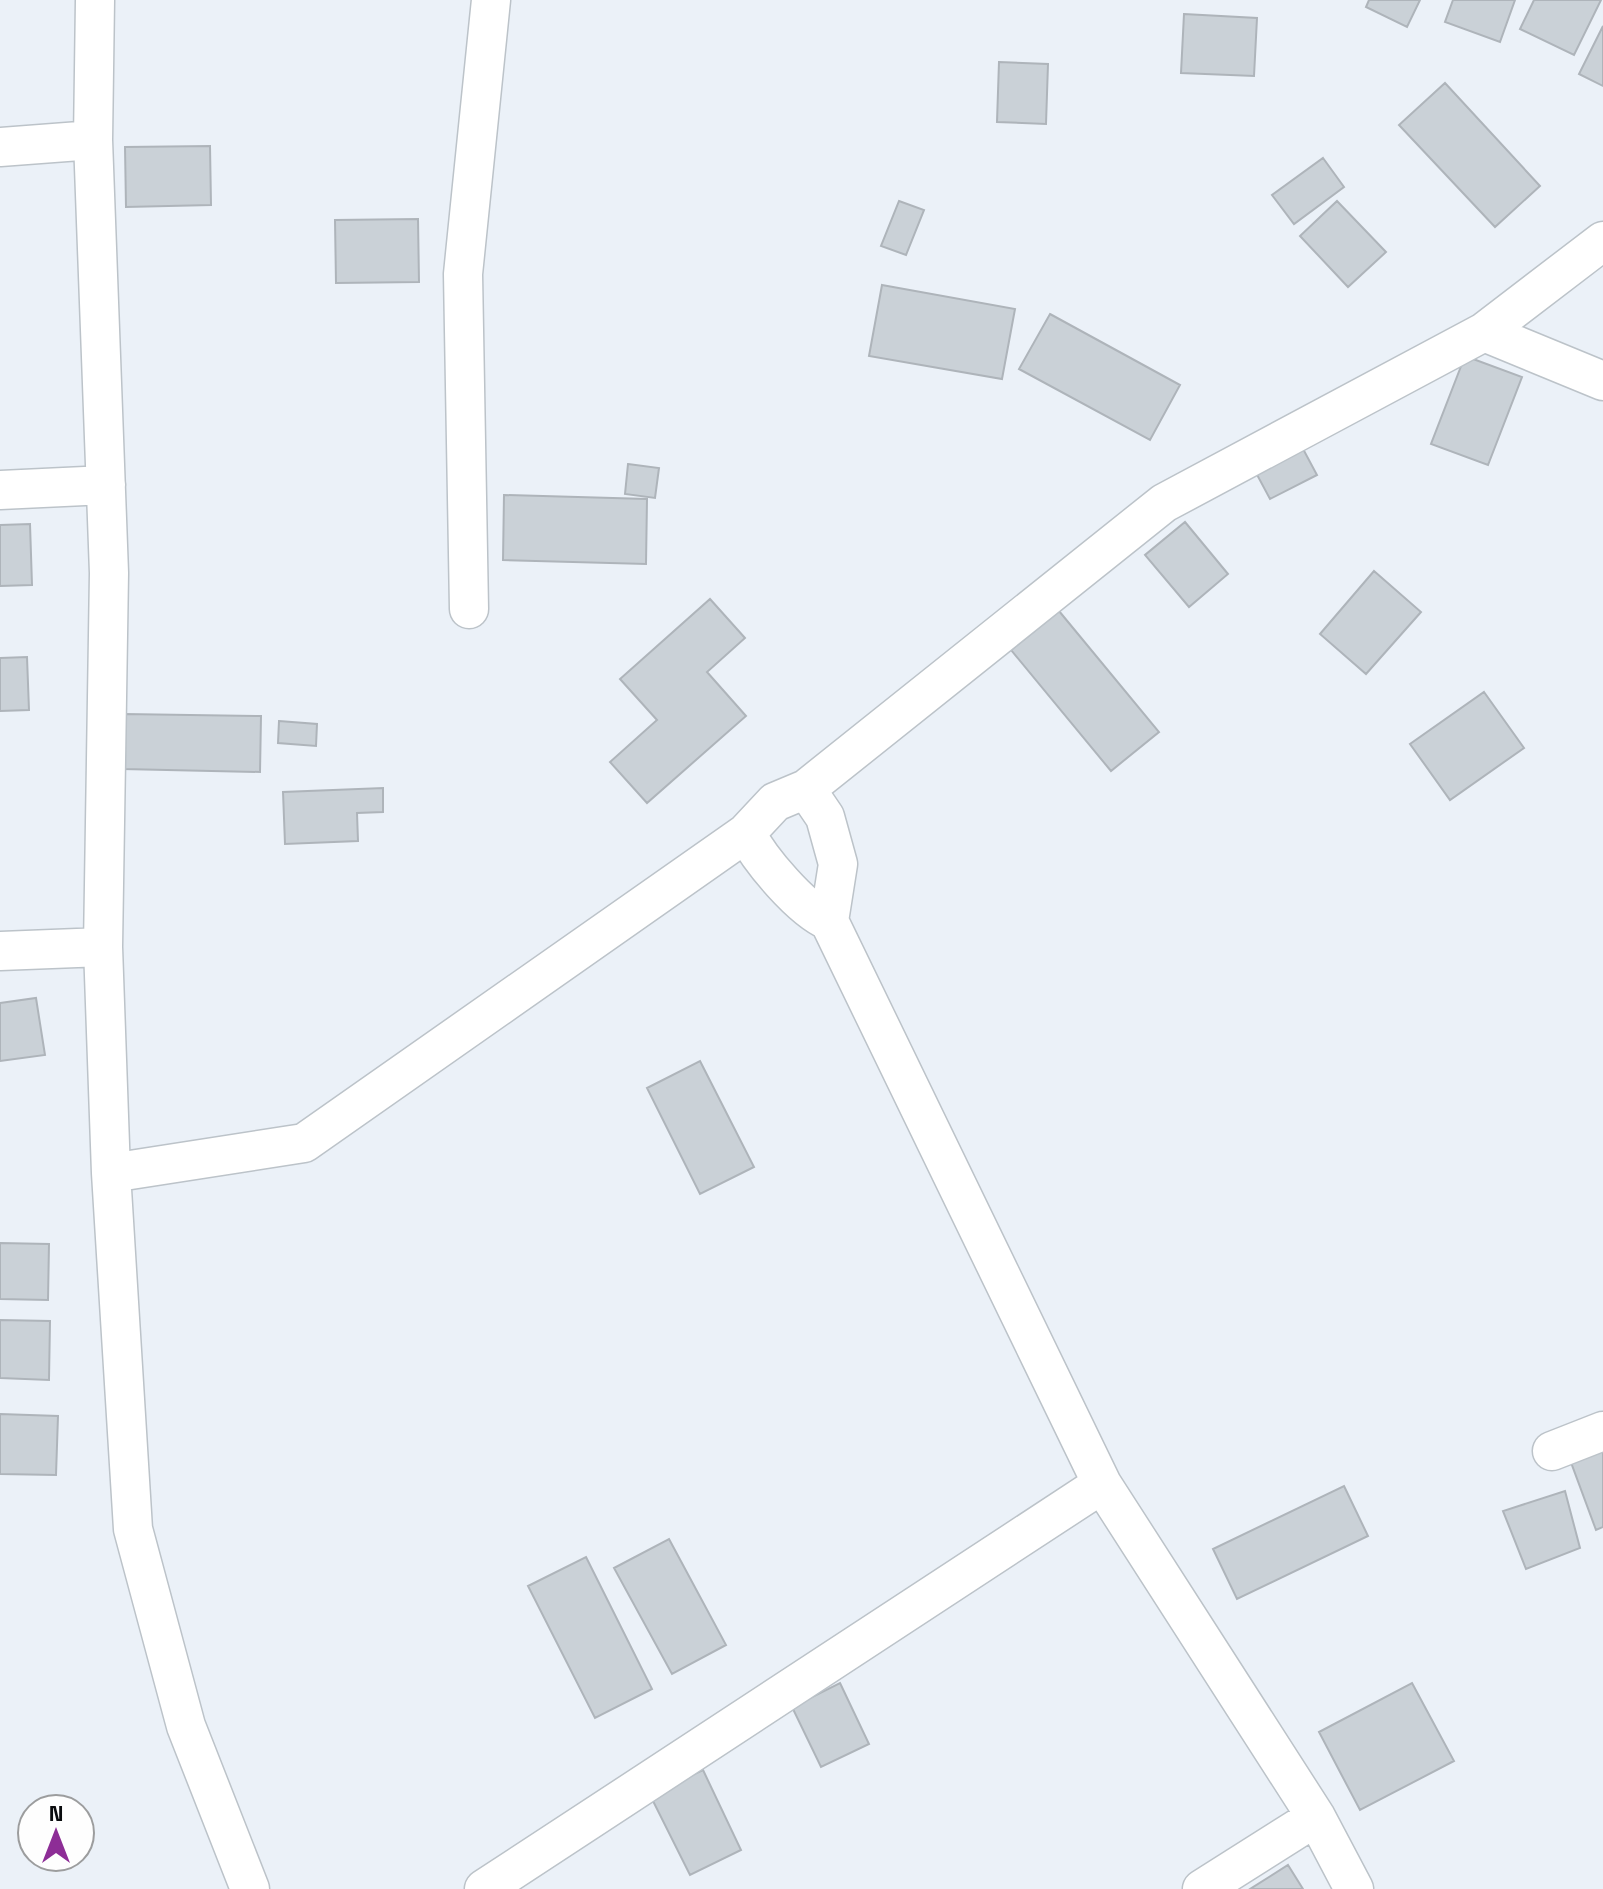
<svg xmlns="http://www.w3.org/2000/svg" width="1603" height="1889" viewBox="0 0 1603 1889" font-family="'Space Grotesk',sans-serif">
	<rect width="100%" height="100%" fill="#ebf1f8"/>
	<path fill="#cad1d7" stroke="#aeb4ba" stroke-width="2" d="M1369,0H1420L1407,27L1366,7Z
		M1453,0H1515L1500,42L1445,22Z
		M1534,0H1601L1574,55L1520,29Z
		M1184,14L1257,18L1254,76L1181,73Z
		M1603,26V86L1579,74Z
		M999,62L1048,64L1046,124L997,122Z
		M1445,83L1540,186L1495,227L1399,125Z
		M210,146L211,205L126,207L125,147Z
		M1323,158L1344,187L1294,224L1272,195Z
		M899,201L924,210L906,255L881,246Z
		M1337,201L1386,252L1348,287L1300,236Z
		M418,219L419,282L336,283L335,220Z
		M882,285L1015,309L1002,379L869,356Z
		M1050,314L1180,385L1150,440L1019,369Z
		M1465,356L1522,377L1488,465L1431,444Z
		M1302,447L1317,475L1270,499L1255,471Z
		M628,464L659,468L655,498L625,494Z
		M504,495L647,499L646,564L503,560Z
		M1185,522L1228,574L1189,607L1145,555Z
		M30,524L32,585L0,586V525Z
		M1374,571L1421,612L1366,674L1320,634Z
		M710,599L745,638L707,672L746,716L647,803L610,762L657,720L620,679Z
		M1059,611L1159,732L1111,771L1011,650Z
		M27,657L29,710L0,711V658Z
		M1484,692L1524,748L1450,800L1410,744Z
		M124,714L261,716L260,772L123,769Z
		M279,721L317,724L316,746L278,743Z
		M383,788V812L357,813L358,841L285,844L283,792Z
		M36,998L45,1055L0,1061V1003Z
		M700,1061L754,1167L700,1194L647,1088Z
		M0,1243L49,1244L48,1300L0,1299Z
		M0,1320L50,1321L49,1380L0,1378Z
		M0,1414L58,1416L56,1475L0,1474Z
		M1603,1445V1527L1596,1530L1569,1457Z
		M1344,1486L1368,1536L1237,1599L1213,1549Z
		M1565,1491L1580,1548L1526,1569L1503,1511Z
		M669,1539L726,1645L672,1674L614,1568Z
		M586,1557L652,1689L595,1718L528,1586Z
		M840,1683L869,1744L821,1767L792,1707Z
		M1412,1683L1454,1761L1360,1810L1319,1732Z
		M703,1770L741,1850L690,1875L650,1795Z
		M1288,1865L1303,1889H1250Z"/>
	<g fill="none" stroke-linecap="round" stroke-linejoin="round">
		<g stroke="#bcc3c9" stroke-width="41">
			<path id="street" d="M95,0L93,140L109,573L103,947L111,1173L133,1529L186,1726L250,1889
				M0,147L93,140
				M1484,332L1603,381
				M0,490L106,485
				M469,609L463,274L491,0
				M806,789L825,817L838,864L829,921L1102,1484L1316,1817L1354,1889
				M746,833C760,860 801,909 829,921
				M0,951L103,947
				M111,1173L304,1143L746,833L775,802L806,789L1164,503L1484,332L1603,241
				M1552,1451L1603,1431
				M484,1889L1102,1484
				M1202,1889L1316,1817"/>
		</g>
		<use href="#street" stroke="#fff" stroke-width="38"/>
	</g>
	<g transform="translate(56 1833)"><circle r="38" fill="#fefefe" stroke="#9c9d9e" stroke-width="2"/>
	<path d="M0-6L14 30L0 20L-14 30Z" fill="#8d2d96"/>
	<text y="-12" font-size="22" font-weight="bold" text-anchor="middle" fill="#0a0c0e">N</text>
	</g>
</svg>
